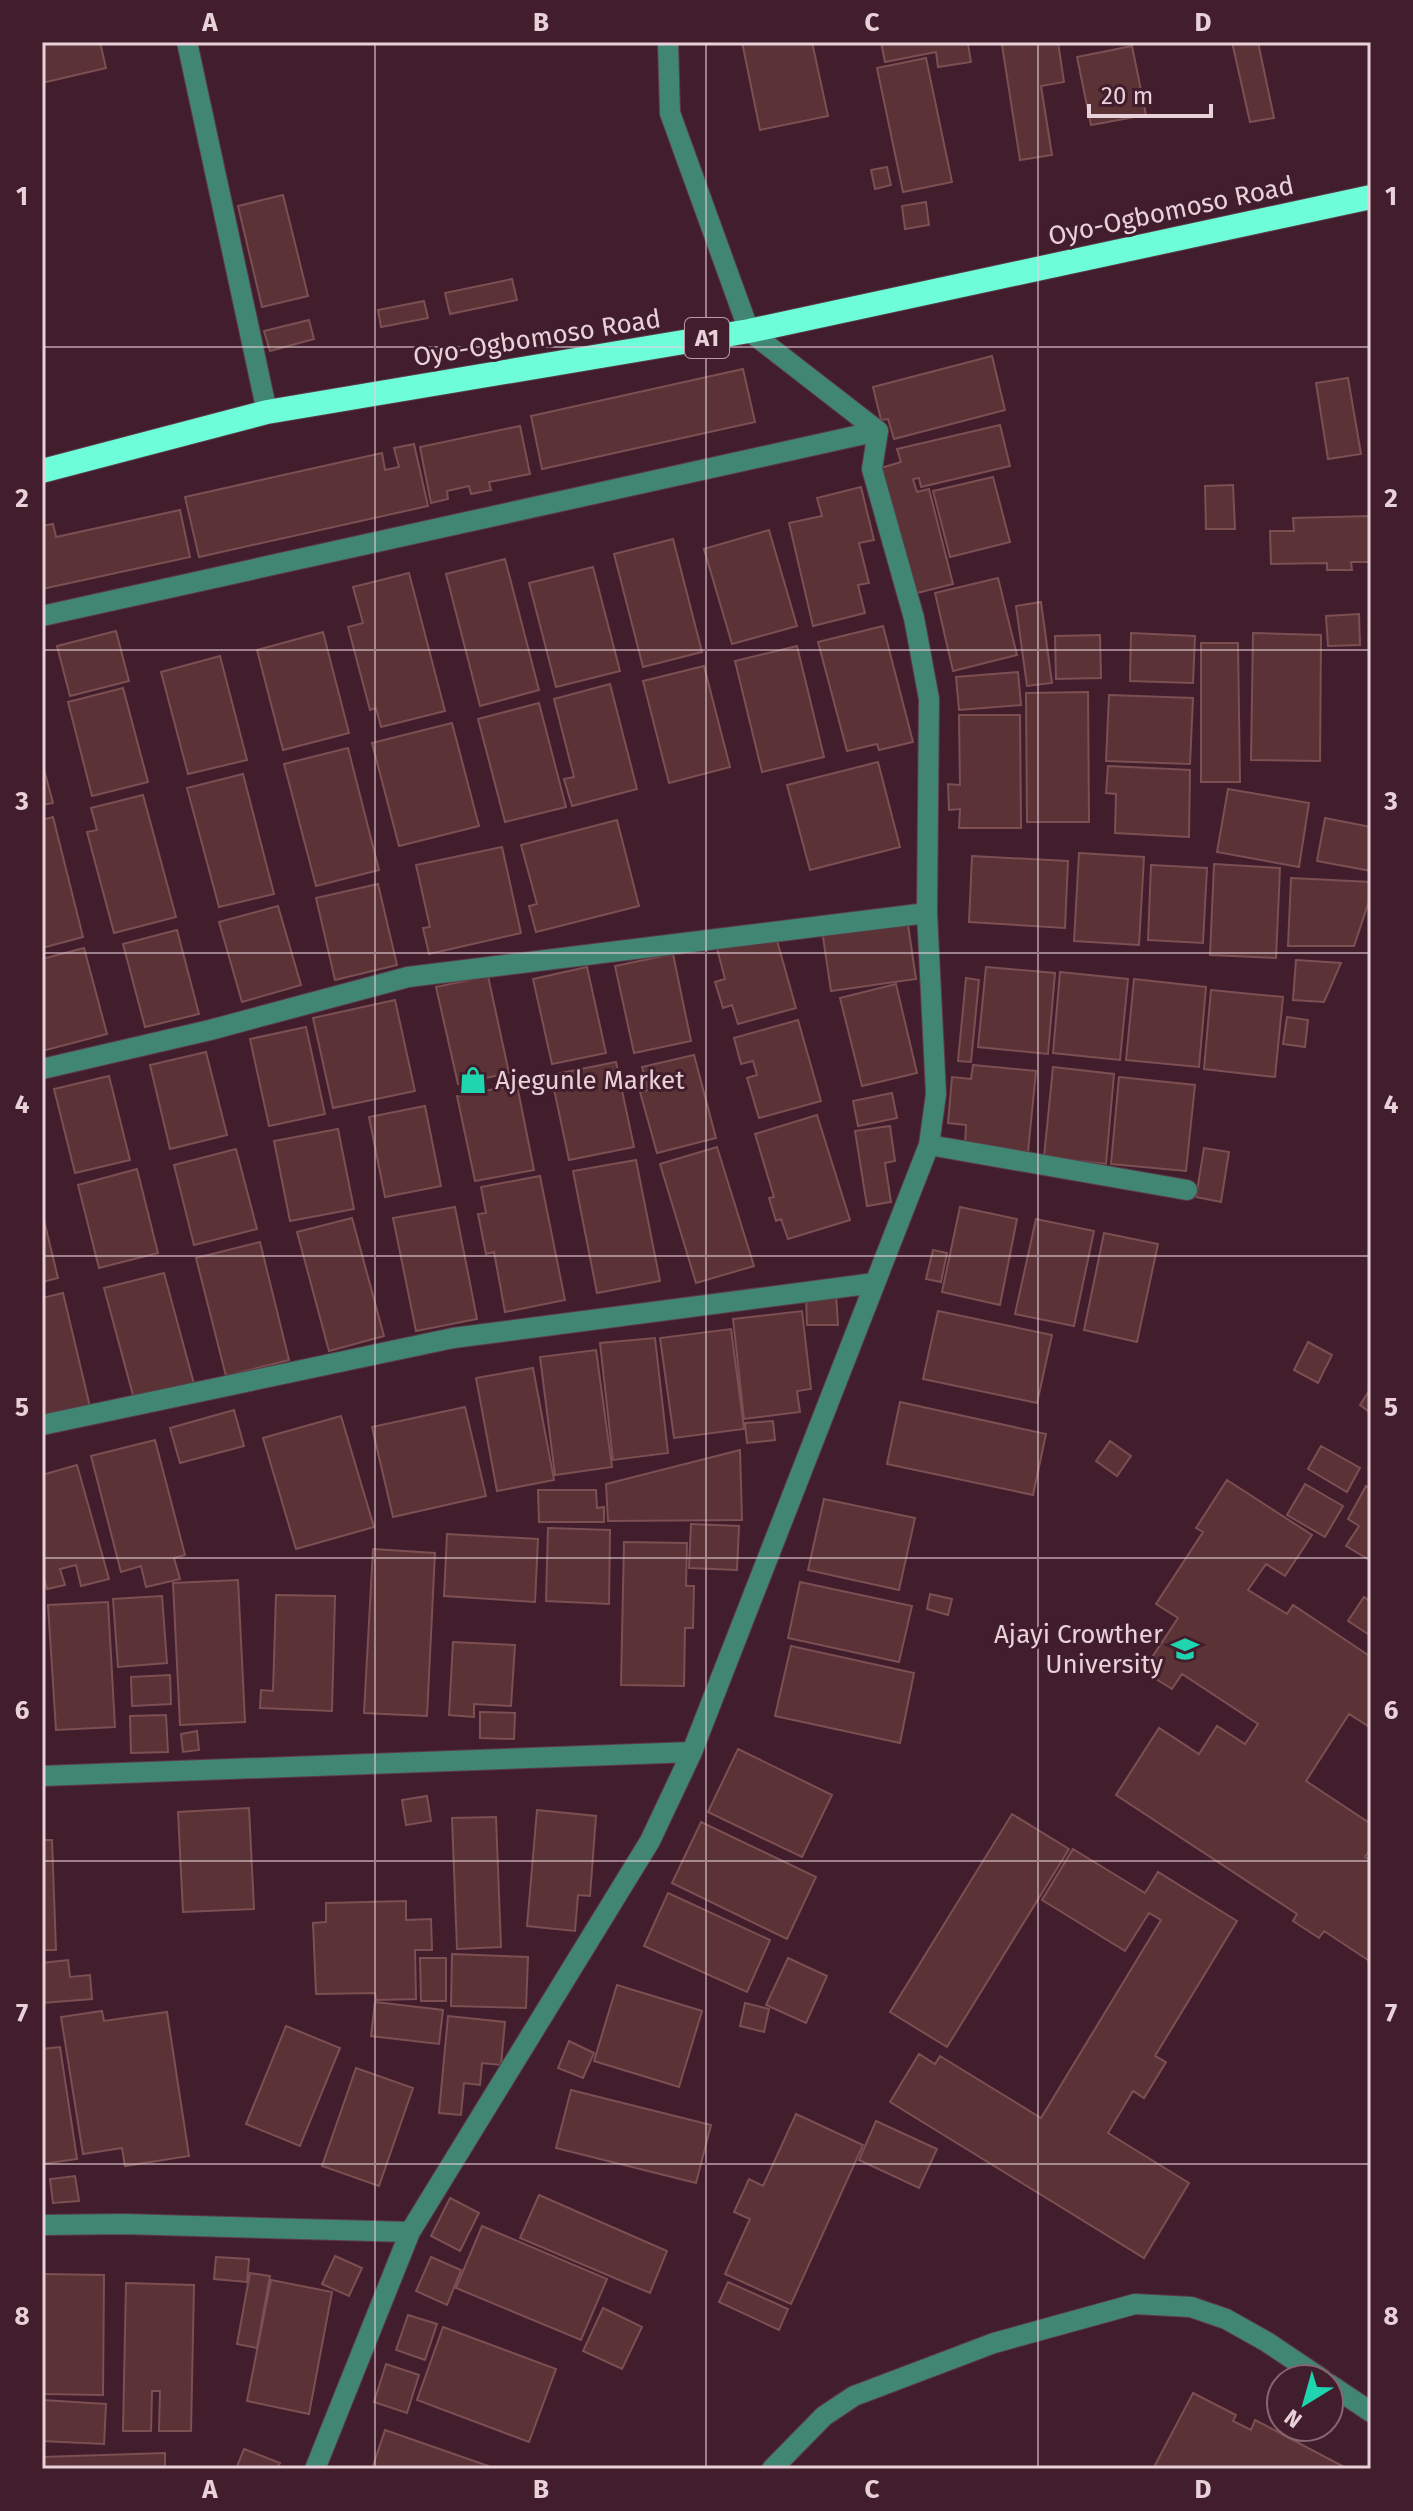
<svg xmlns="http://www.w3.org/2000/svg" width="1413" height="2511" viewBox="0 0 1413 2511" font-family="'Fira Sans',sans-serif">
	<rect width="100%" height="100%" fill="#421e2d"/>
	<path fill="#5b3236" stroke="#7c4f53" stroke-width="2" d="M42,42H100L106,68L42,83Z
		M742,42H812L828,116L760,130Z
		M881,42H980L968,44L971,62L938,67L936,52L885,62Z
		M1020,42H1058L1064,82L1041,86L1052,155L1020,160L1002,45Z
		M1232,42H1258L1274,118L1250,122Z
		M1132,46L1146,115L1091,125L1077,57Z
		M926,58L952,182L903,192L877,68Z
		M887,167L891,185L875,189L871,170Z
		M283,195L308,296L262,307L238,206Z
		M926,202L929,225L905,229L902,206Z
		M512,279L517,300L450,314L445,293Z
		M424,301L428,318L381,327L378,310Z
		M309,320L314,339L270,351L264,331Z
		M992,356L1005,410L894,439L888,419L881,420L873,387Z
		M743,369L755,422L542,469L531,416Z
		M1348,378L1361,454L1328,459L1316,383Z
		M1000,425L1010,466L921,487L919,478L913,479L917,492L929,489L953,584L913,594L881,468L901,462L897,449Z
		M520,426L530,474L489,482L491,490L471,494L469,486L447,491L448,499L431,503L420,447Z
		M414,444L428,506L199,557L185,497L382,453L385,470L399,467L394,448Z
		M993,477L1010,542L950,557L933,491Z
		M1233,485L1235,529H1206L1205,486Z
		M861,487L874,540L859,543L869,583L858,585L865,613L813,626L789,523L822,516L817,498Z
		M180,510L190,557L42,589V526L53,524L56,537Z
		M1371,516V562H1351L1352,570H1327V563L1271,564L1270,531H1294L1293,518Z
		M769,530L797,626L732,644L704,549Z
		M673,539L702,652L643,667L614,554Z
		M505,559L539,690L480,706L446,574Z
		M593,567L620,671L556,687L529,583Z
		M409,573L445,711L381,727L376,708L370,710L348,627L363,623L353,587Z
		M998,578L1017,655L953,671L935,593Z
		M1041,602L1052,683L1027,686L1016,606Z
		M1359,614L1360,645L1328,646L1326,616Z
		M883,626L913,742L879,750L877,744L847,751L818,642Z
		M116,631L129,681L70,696L57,646Z
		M323,632L349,733L283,750L257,650Z
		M1131,633L1195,636L1193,683L1130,681Z
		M1253,633L1321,635L1320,761L1251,760Z
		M1100,635L1101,678L1056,679L1055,636Z
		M1201,643H1238L1240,782H1201Z
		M797,646L824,757L762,772L735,661Z
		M220,656L247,760L188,774L161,672Z
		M704,666L730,767L669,783L643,681Z
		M1018,672L1021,705L959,710L956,677Z
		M610,684L637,789L572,806L564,779L574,777L554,699Z
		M123,688L148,782L92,796L68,702Z
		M1088,692L1089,822H1027L1026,693Z
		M1109,695L1193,698L1190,764L1106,761Z
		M539,703L566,807L505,822L478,719Z
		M959,715H1020L1021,828H959L960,809L949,810L948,784L960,785Z
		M452,723L479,826L399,846L372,743Z
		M348,748L379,870L316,886L284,764Z
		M42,762L53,803L42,805Z
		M878,762L900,847L810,870L787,785Z
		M1108,766L1190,770L1189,837L1115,833L1116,794L1106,793Z
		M243,774L274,894L219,907L187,788Z
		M1228,789L1309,803L1299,867L1217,852Z
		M143,795L176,917L114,933L87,832L97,830L91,808Z
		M53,817L83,937L42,948V820Z
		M1325,818L1371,827V871L1317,861Z
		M617,820L639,906L536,932L529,906L537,904L521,845Z
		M502,847L521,933L429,954L423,928L430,927L416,865Z
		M1079,853L1144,857L1139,945L1074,941Z
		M972,856L1068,861L1065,928L969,922Z
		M1214,864L1280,868L1276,958L1210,955Z
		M1151,865L1207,868L1203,943L1148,940Z
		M1291,878L1371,882V895L1354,946H1288Z
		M378,884L397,965L335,980L316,898Z
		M278,906L301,985L242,1002L219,922Z
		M906,911L916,979L831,991L821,923Z
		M177,930L199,1014L145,1027L123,944Z
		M774,930L796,1008L738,1024L732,1005L723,1008L715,982L725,979L716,945Z
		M84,948L107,1034L42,1051V959Z
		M673,954L691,1041L634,1053L615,966Z
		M1296,960L1341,963L1324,1002L1293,1000Z
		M587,967L606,1053L552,1064L533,979Z
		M986,967L1055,973L1048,1054L978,1047Z
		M1060,972L1128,979L1120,1060L1053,1053Z
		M488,976L509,1073L458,1084L436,987Z
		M966,978L979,980L971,1062L958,1061Z
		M1134,979L1206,987L1199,1067L1126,1060Z
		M896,984L917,1073L862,1086L840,998Z
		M1211,990L1283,997L1275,1077L1204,1069Z
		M395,1000L415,1091L333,1108L313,1018Z
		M1287,1017L1308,1020L1305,1047L1283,1044Z
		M798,1020L821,1101L759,1118L747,1078L757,1075L753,1061L741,1064L734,1038Z
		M306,1027L325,1114L269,1126L250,1039Z
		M206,1052L227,1135L170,1149L150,1065Z
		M694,1055L716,1138L657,1153L640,1092L648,1090L642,1067Z
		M616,1062L634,1147L569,1160L551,1075Z
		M973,1065L1036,1071L1028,1152L965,1145L966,1125L948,1123L952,1077L971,1079Z
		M1053,1067L1114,1074L1106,1164L1044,1157Z
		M109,1076L130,1160L75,1173L54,1089Z
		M1119,1077L1195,1085L1186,1171L1111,1164Z
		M517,1085L534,1170L475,1181L457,1096Z
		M892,1093L897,1118L858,1126L853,1101Z
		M425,1106L441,1186L385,1197L369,1117Z
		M817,1115L850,1220L788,1239L781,1219L776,1221L769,1198L774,1197L755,1134Z
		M890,1126L895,1161L885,1163L891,1202L867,1206L855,1131Z
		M338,1129L354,1209L290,1221L274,1141Z
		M717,1147L754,1266L696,1283L660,1164Z
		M1204,1148L1229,1152L1221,1202L1196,1197Z
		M236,1149L257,1229L194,1245L174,1165Z
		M636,1160L660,1281L597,1293L573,1171Z
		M137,1169L158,1253L99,1268L78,1185Z
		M540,1176L565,1300L505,1312L494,1252L486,1254L478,1214L486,1213L481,1187Z
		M455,1207L477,1319L416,1331L393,1218Z
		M960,1207L1017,1219L1000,1305L942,1292Z
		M42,1212L58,1278L42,1282Z
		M352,1218L384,1336L329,1351L297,1232Z
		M1036,1219L1094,1231L1074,1326L1015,1314Z
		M1104,1233L1158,1244L1137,1342L1084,1330Z
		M260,1242L289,1360L226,1376L196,1258Z
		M933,1250L947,1253L941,1282L926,1279Z
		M164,1273L194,1384L134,1399L104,1288Z
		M63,1293L91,1411L42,1423V1298Z
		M836,1294L838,1325H807L806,1295Z
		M802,1311L811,1389L797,1391L800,1412L744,1419L733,1319Z
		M938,1311L1052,1335L1037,1403L923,1379Z
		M731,1329L744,1429L674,1438L660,1338Z
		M655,1338L668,1453L613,1460L600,1343Z
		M1308,1342L1332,1355L1318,1383L1294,1370Z
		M596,1350L612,1467L555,1475L540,1357Z
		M533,1368L554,1480L497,1491L476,1378Z
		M1371,1388V1413L1360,1405Z
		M900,1402L1046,1434L1033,1495L887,1464Z
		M465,1407L486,1496L393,1517L372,1427Z
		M234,1410L244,1446L180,1463L170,1428Z
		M341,1416L374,1527L296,1549L263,1438Z
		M773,1421L775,1440L747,1443L745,1423Z
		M155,1440L185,1555L174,1558L180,1579L146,1587L141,1566L121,1572L91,1456Z
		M1110,1441L1131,1456L1117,1476L1096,1461Z
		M1321,1446L1360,1468L1347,1492L1308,1469Z
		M740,1450L742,1520L608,1521L606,1484Z
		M77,1465L109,1579L81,1586L76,1565L60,1569L65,1585L47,1589L42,1570V1475Z
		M1227,1480L1312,1535L1285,1576L1266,1564L1248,1590L1287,1614L1293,1605L1371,1657V1728L1349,1714L1306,1781L1371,1824V1848L1365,1857L1371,1860V1962L1324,1931L1319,1938L1293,1921L1297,1914L1116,1795L1159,1728L1199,1754L1217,1726L1245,1744L1258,1724L1182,1674L1172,1689L1143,1671L1178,1618L1156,1604L1203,1532L1196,1528Z
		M1305,1484L1343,1506L1325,1537L1287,1515Z
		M1366,1486L1371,1489V1561L1346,1546L1359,1526L1348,1519Z
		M538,1490H596L597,1508L604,1507V1522H539Z
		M824,1499L915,1518L899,1590L808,1570Z
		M691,1524L739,1526L737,1570L689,1568Z
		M548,1528L610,1530L609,1604L546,1601Z
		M447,1534L538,1539L535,1602L444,1596Z
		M624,1542L687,1543L686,1586H694L693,1628H685L684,1686L621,1685Z
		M373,1549L435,1553L427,1716L364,1713Z
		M238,1580L245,1722L180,1725L173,1583Z
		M800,1582L912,1606L899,1662L788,1638Z
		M930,1594L952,1599L948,1615L927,1609Z
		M276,1595L335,1596L332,1711L260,1708L261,1690L273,1691Z
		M162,1596L167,1663L118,1667L113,1599Z
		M1364,1597L1371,1602V1636L1348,1621Z
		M108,1602L115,1727L56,1730L48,1605Z
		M453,1642L515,1645L511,1706L474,1704V1717L449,1715Z
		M791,1646L914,1673L900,1743L775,1716Z
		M170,1675L171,1704L132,1706L131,1677Z
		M480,1712L515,1713L514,1739L480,1738Z
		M166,1715L168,1752L131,1753L130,1716Z
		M197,1731L199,1750L183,1752L181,1734Z
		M738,1749L832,1795L802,1857L708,1812Z
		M427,1796L431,1821L406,1825L402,1800Z
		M249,1808L254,1909L183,1912L178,1812Z
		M537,1810L596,1816L590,1896L578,1895L575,1931L527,1926Z
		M1012,1814L1069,1849L947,2047L890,2012Z
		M496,1817L501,1947L457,1949L452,1818Z
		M701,1822L816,1877L787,1939L672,1883Z
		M42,1840H52L56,1950H42Z
		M1073,1849L1145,1893L1158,1872L1237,1921L1155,2056L1166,2062L1144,2098L1133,2091L1108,2133L1189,2183L1144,2258L890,2102L919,2054L935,2064L940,2056L1041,2118L1161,1920L1149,1913L1125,1951L1042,1900Z
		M668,1893L770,1940L747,1992L644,1946Z
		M406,1901V1920L431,1919L432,1950H415L416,1999L376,2000L375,1993L316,1994L313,1923L326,1922V1903Z
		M452,1954L528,1957L526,2008L451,2006Z
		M420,1958H446V2001H421Z
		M788,1958L827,1976L806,2023L766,2005Z
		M68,1960L70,1977L90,1975L92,1999L42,2003V1963Z
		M617,1985L702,2011L679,2087L594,2061Z
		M375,2002L443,2010L439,2044L371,2036Z
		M745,2003L769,2009L764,2032L740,2026Z
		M102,2011L104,2021L167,2012L189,2156L125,2166L122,2148L83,2154L61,2017Z
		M448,2016L505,2022L501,2065L482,2063L480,2085L464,2083L461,2115L439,2113Z
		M286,2026L340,2048L300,2146L246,2124Z
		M569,2041L594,2053L583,2078L558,2068Z
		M60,2047L77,2159L42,2164V2049Z
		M356,2068L413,2088L379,2186L322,2166Z
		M571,2090L711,2125L696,2183L556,2148Z
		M796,2114L863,2145L791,2304L725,2274L750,2219L734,2212L749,2179L763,2186Z
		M876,2121L937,2149L919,2188L859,2160Z
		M75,2176L79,2201L53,2203L50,2179Z
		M539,2195L667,2251L650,2293L520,2238Z
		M450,2198L479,2213L460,2251L431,2236Z
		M482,2226L607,2279L581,2340L456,2288Z
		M335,2256L362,2268L349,2296L322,2284Z
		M216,2257L249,2259L247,2282L214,2279Z
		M431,2257L461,2270L447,2305L416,2291Z
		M250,2273L270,2276L257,2348L237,2344Z
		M44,2274L104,2275L103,2395L43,2394Z
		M271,2280L332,2292L309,2414L247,2401Z
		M728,2282L788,2309L779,2330L719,2302Z
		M126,2283L194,2285L191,2431H159L160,2391H152L151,2431H123Z
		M603,2308L642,2327L622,2369L583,2351Z
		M408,2315L437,2324L425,2360L396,2350Z
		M443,2327L556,2369L529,2442L417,2400Z
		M386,2364L419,2375L407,2413L374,2402Z
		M1193,2393L1236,2415L1233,2421L1251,2430L1255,2420L1348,2469H1153Z
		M43,2400L106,2404L104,2444L42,2441Z
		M385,2430L497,2469H372Z
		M244,2449L280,2463L277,2469H236Z
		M165,2453V2469H42V2457Z"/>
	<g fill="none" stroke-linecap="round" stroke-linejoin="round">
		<g stroke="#5d3b49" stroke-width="22">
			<path id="minor" d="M187,42L267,412
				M42,616L878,431
				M42,1069L210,1030L408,977L927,913
				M929,1145L1187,1190
				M42,1425L453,1338L875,1283
				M42,1776L692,1752
				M42,2225L123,2224L410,2232
				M1329,2384L1371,2412
				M315,2469L410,2232L650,1841L692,1752L929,1145L936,1094L927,913L929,699L914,618L872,469L878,431L749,331L670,113L668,42
				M772,2469L824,2416L854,2396L994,2343L1135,2304L1191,2307L1226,2319L1267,2342L1322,2379"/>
		</g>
		<g stroke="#5d3b49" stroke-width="26">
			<path id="highway" d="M42,471L267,412L749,331L1371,197"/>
		</g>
		<use href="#minor" stroke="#418573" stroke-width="20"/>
		<use href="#highway" stroke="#6efdd9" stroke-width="24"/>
	</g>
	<path fill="none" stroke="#e9d1da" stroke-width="2" stroke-opacity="0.55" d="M375,42V2469M706,42V2469M1038,42V2469M42,347H1371M42,650H1371M42,953H1371M42,1256H1371M42,1558H1371M42,1861H1371M42,2164H1371"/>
	<defs>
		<g id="shop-bare" transform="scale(2.16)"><path d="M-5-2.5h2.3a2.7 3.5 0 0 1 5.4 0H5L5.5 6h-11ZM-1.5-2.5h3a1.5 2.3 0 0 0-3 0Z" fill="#1fd5b0" stroke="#421e2d" stroke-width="2.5" paint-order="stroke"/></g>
		<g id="university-bare" transform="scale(2.16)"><path d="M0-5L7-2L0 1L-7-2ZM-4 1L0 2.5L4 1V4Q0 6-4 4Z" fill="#1fd5b0" stroke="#421e2d" stroke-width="2.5" paint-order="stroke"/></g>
	</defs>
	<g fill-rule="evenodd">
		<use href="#shop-bare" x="473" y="1080"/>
		<use href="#university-bare" x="1185" y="1649"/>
	</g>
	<g text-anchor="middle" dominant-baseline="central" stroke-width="6" stroke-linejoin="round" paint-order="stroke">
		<rect fill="#421e2d" stroke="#b79ba6" stroke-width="2" x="685" y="318" width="44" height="40" rx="6"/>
		<g font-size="24" font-weight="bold" fill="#e9d1da">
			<text x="707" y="338">A1</text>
		</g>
		<g font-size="26" fill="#e9d1da" stroke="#421e2d">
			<text transform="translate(1171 211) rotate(-12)">Oyo-Ogbomoso Road</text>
			<text transform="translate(537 338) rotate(-9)">Oyo-Ogbomoso Road</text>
		</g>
		<g font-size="26" fill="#e9d1da" stroke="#421e2d" text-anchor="start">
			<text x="495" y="1080">Ajegunle Market</text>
			<text x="1163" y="1634" text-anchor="end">Ajayi Crowther<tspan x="1163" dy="30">University</tspan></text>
		</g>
	</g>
	<rect width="1413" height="2511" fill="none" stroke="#421e2d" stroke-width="88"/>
	<g transform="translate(1305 2403) rotate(217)"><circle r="38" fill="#421e2d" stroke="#856672" stroke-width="2"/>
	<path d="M0-6L14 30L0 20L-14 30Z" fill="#1fd5b0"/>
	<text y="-12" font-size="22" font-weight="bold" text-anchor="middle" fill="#e9d1da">N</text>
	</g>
	<path d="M1089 104v12h122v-12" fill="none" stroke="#e9d1da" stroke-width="4"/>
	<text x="1101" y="104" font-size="24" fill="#e9d1da" stroke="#421e2d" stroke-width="6" paint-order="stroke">20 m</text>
	<rect x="44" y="44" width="1325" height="2423" fill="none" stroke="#e9d1da" stroke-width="3"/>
	<g font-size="26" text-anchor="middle" font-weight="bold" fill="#e9d1da">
		<text x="210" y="31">A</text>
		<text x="541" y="31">B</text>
		<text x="872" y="31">C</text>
		<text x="1203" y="31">D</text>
		<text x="22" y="205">1</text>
		<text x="1391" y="205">1</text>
		<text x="22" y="507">2</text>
		<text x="1391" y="507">2</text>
		<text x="22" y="810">3</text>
		<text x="1391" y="810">3</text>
		<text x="22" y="1113">4</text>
		<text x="1391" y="1113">4</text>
		<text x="22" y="1416">5</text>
		<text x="1391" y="1416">5</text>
		<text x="22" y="1719">6</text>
		<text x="1391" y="1719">6</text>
		<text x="22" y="2022">7</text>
		<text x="1391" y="2022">7</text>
		<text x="22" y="2325">8</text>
		<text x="1391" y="2325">8</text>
		<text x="210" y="2498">A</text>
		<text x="541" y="2498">B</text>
		<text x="872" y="2498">C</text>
		<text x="1203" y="2498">D</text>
	</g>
</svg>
